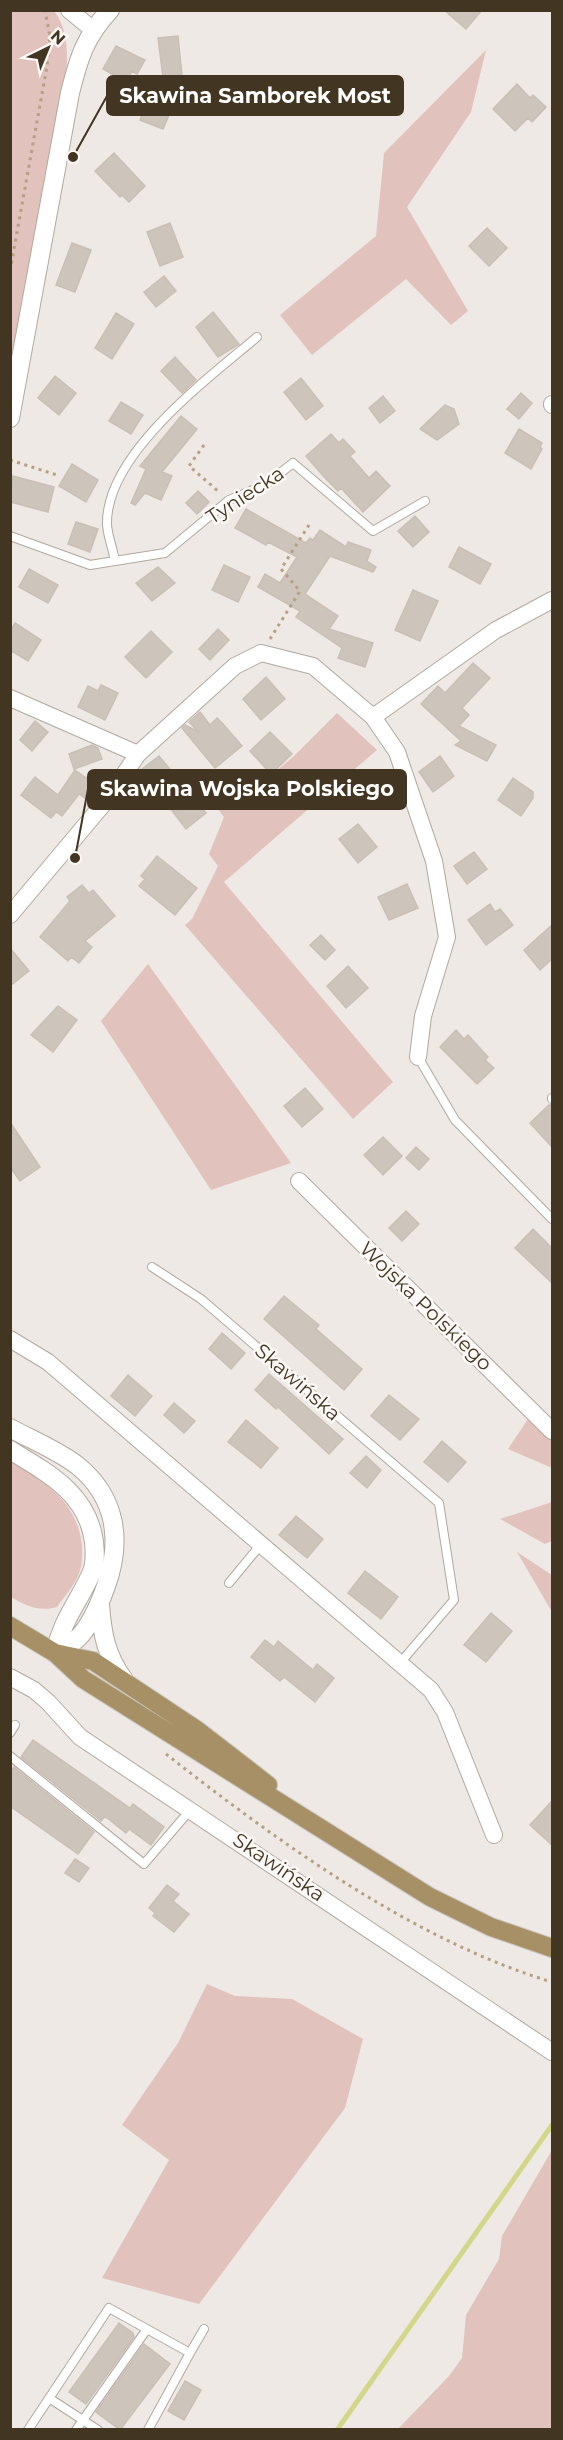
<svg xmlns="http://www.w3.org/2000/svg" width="563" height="2440" viewBox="0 0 563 2440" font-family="Montserrat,sans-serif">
	<rect width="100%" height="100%" fill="#efe9e5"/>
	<path fill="#e1c2bc" d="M10,11H54C73,34 66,72 64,99L10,381Z
		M486,50L471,112L407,207L468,311L451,325L406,279L312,355L280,315L376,236L384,153Z
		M337,713L377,750L224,882L393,1082L353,1119L185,925L192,919L218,866L209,854L224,817L211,800L235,773L251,792L294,756Z
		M148,964L291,1163L211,1190L101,1021Z
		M536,1407L552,1421V1468L508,1449Z
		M11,1459C42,1482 74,1498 81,1539C83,1550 83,1565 78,1576C73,1587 64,1597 57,1607C39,1612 26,1606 11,1597Z
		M552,1502V1541L545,1544L500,1519Z
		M517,1552L552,1575V1612Z
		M207,1984L235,1996L292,1999L363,2039L345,2108L199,2304L102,2278L169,2160L122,2125L178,2043Z
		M552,2150V2429H398L449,2376L462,2358L466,2315L499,2259L502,2236Z"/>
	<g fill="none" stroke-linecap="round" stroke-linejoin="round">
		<path stroke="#d3d78a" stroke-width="5" d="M337,2430L552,2125"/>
	</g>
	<path fill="#cdc5bc" stroke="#c9bfb6" stroke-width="1.5" d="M444,10H482L466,29Z
		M178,36L182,75L163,77L158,38Z
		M116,46L145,60L137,74L132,71L126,82L103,69Z
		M517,84L530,98L533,95L546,107L532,122L528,118L515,131L493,109Z
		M149,97L173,106L163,129L140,120Z
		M114,153L145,186L129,202L122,195L120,197L95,171Z
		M170,223L183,257L160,266L147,232Z
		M487,228L507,248L489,266L469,246Z
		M72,243L91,250L75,292L56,285Z
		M164,276L176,291L156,307L144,292Z
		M213,312L239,344L218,357L196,327Z
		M116,313L134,324L112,359L95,348Z
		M175,357L196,380L182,393L161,371Z
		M55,376L76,393L59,415L38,398Z
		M301,378L323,406L306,420L284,392Z
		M521,393L532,403L519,419L507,409Z
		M383,396L395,411L380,423L369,408Z
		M121,402L143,415L131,434L109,421Z
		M445,405L454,409L459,424L437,440L420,429Z
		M181,416L197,429L162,472L172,476L161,500L145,493L135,505L131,503L146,469L140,466Z
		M519,429L542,443L540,447L542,449L531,469L505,453Z
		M331,434L339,443L343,439L355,452L350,456L369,478L376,471L390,486L363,512L341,488L338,491L326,479L306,456Z
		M72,464L98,480L86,502L59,486Z
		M13,476L54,487L48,512L10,502Z
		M198,491L209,502L197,514L186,503Z
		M246,509L306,543L310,538L313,540L320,530L346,547L348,542L371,550L367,561L376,567L373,572L330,556L305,594L338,616L329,629L373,643L365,667L338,658L342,648L296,617L300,611L258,587L265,574L280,583L297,557L268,542L266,545L235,528Z
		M415,516L429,532L413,547L398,531Z
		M76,522L98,529L90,552L68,544Z
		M459,547L491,564L480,584L449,567Z
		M224,565L250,577L238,602L212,590Z
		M158,567L175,583L152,601L136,583Z
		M29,569L58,585L48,603L19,587Z
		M413,590L438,601L420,641L395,630Z
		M15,623L41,640L28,661L10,650V631Z
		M218,629L229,640L210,660L199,649Z
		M151,631L172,652L146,678L125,657Z
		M473,663L490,678L462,708L469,715L459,726L496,745L487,761L455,745L461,741L421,704L438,686L445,693Z
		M266,677L285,699L261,720L243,699Z
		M101,685L118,693L105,720L78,707L88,686L98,691Z
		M200,712L210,725L217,718L223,724L242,746L215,768L182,728L185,725L199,732L189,722Z
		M35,721L48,732L32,751L20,740Z
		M270,732L292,754L271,774L250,751Z
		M92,745L98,748L102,759L74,769L69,754Z
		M159,756L206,813L186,829L141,770Z
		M440,756L454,776L433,792L419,772Z
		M75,770L99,787L89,801L79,794L62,816L56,812L51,818L21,795L35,777L58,795Z
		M513,778L533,792V798L521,816L498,800Z
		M358,824L377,847L358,863L339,839Z
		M474,852L487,869L467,884L454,866Z
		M157,856L197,888L175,915L139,886L145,879L141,876Z
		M407,884L418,908L389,920L378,897Z
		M82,885L89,893L93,890L115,916L85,941L92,947L79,963L71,957L68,961L40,937L70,901L67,897Z
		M490,904L495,912L500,909L513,925L486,945L468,920Z
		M552,925V959L540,970L524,950Z
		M321,935L335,950L325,960L310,945Z
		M10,948L29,971L10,986Z
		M348,966L368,988L346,1008L327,986Z
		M58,1006L77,1020L53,1052L31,1035Z
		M456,1030L464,1039L468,1035L488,1057L485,1060L494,1068L477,1084L440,1047Z
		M305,1088L323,1109L302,1127L284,1106Z
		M549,1105H552V1147L530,1123Z
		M10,1122L40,1167L20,1181L10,1167Z
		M383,1137L402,1156L383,1175L364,1155Z
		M416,1147L429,1159L419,1170L406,1158Z
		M406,1211L419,1224L402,1241L389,1228Z
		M533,1229L552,1248V1283L515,1248Z
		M284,1296L319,1325L316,1329L362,1369L344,1390L264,1319Z
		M222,1333L245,1353L231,1369L209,1349Z
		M269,1374L343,1439L329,1454L278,1407L276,1409L255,1390Z
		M128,1375L152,1396L135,1416L111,1396Z
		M389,1395L419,1419L400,1440L371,1416Z
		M174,1403L195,1421L184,1433L164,1415Z
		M246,1420L278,1448L261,1468L228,1442Z
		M442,1441L466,1462L448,1482L424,1462Z
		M366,1456L381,1470L367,1488L350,1473Z
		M296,1516L323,1539L307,1558L279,1535Z
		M365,1571L398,1597L381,1619L348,1593Z
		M491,1613L512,1631L486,1662L464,1645Z
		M265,1640L274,1647L278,1641L313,1670L317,1664L334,1678L315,1702L284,1677L280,1681L251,1657Z
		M33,1740L130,1808L133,1804L164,1827L151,1845L129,1829L126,1833L107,1818L104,1817L101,1821L21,1757Z
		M14,1767L94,1832L78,1854L10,1806V1772Z
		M552,1801V1845L530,1825Z
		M75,1859L89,1868L79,1882L65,1873Z
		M167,1885L179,1894L173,1901L189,1914L174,1932L153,1916L155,1913L149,1908Z
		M119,2323L133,2333L134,2337L86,2404L69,2392Z
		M144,2344L170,2364L120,2430L96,2412Z
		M185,2381L201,2390L184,2420L168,2411Z"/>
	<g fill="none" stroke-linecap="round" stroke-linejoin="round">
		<g stroke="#b1a99f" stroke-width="10">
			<path id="service" d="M10,536L90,565L165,553L229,500L265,485L293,463L373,531L425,501
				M115,561C113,549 108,537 107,525C105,454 209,378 257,337
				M418,1057L455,1120L552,1219
				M552,1098V1099
				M152,1267L201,1299L439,1503L454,1600L400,1663
				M229,1583L262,1543
				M10,1733L15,1725
				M10,1756L144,1864L191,1809
				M190,2353L204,2329
				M49,2398L98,2430
				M28,2430L109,2308L190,2353L148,2430
				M76,2430L147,2329"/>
		</g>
		<g stroke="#b1a99f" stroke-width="18">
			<path id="minor" d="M69,10L92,29
				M552,404V405
				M10,698L138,754
				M373,717L496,630L552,600
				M10,915L105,802L138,754L235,666L261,653L313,666L373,717L397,752L434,861L447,937L423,1016L418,1057
				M299,1181L552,1431
				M10,1339L48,1362L431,1690L445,1712L494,1835
				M10,1677L34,1690L48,1702L80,1737L552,2052"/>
		</g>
		<g stroke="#b1a99f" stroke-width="20">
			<path id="tertiary" d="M10,418L70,93C79,57 85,37 110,10
				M10,1428C32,1440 59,1451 78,1466C117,1498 122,1542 106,1586C100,1603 91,1625 78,1638C72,1644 62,1649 55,1653
				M10,1450C48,1473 88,1494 94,1542C95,1552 96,1564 91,1574C78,1603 62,1620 55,1653
				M100,1604C102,1633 106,1656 124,1680"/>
		</g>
		<g stroke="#cac7c1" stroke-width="20">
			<path id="primary" d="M10,1626L55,1653L83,1679L430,1897L491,1927L552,1948
				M55,1653L93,1661L197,1730L268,1785"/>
		</g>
		<path stroke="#b5a083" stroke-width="3" stroke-dasharray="3 4.5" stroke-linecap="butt" d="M10,271L47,66L50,37L45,10
			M204,445L189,466L218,491
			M10,460L60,476
			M270,639L300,591L281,569L309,525
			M166,1754C278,1842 415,1941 552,1982"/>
		<use href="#service" stroke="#fff" stroke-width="8"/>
		<use href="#minor" stroke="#fff" stroke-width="16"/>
		<use href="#tertiary" stroke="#fff" stroke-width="18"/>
		<use href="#primary" stroke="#a79066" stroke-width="18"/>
	</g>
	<g text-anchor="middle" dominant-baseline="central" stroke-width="5" stroke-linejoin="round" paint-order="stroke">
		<g font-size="20" fill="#423622" stroke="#fbf8f6">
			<text transform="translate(245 495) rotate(-33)">Tyniecka</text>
			<text transform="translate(426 1306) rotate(44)">Wojska Polskiego</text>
			<text transform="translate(298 1382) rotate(41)">Skawińska</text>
			<text transform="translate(279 1867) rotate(34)">Skawińska</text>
		</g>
	</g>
	<path fill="none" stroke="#423622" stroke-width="2" d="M73 157L107 96M75 858L88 789"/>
	<g fill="#423622" stroke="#fbf8f6" stroke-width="2">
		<circle cx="73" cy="157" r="6"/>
		<circle cx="75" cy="858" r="6"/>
	</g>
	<g fill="#423622" stroke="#423622" stroke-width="2">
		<rect x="107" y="76" width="296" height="39" rx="6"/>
		<rect x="88" y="770" width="318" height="39" rx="6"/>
	</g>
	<g font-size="21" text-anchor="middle" font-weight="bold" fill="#fff">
		<text x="255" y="103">Skawina Samborek Most</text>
		<text x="247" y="796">Skawina Wojska Polskiego</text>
	</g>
	<rect width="563" height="2440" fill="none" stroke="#423622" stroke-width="24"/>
	<g transform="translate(48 48) rotate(43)" stroke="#fbf8f6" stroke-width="4.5" paint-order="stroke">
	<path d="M0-4.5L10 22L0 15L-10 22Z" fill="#423622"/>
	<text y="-9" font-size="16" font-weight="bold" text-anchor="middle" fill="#423622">N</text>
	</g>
</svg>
